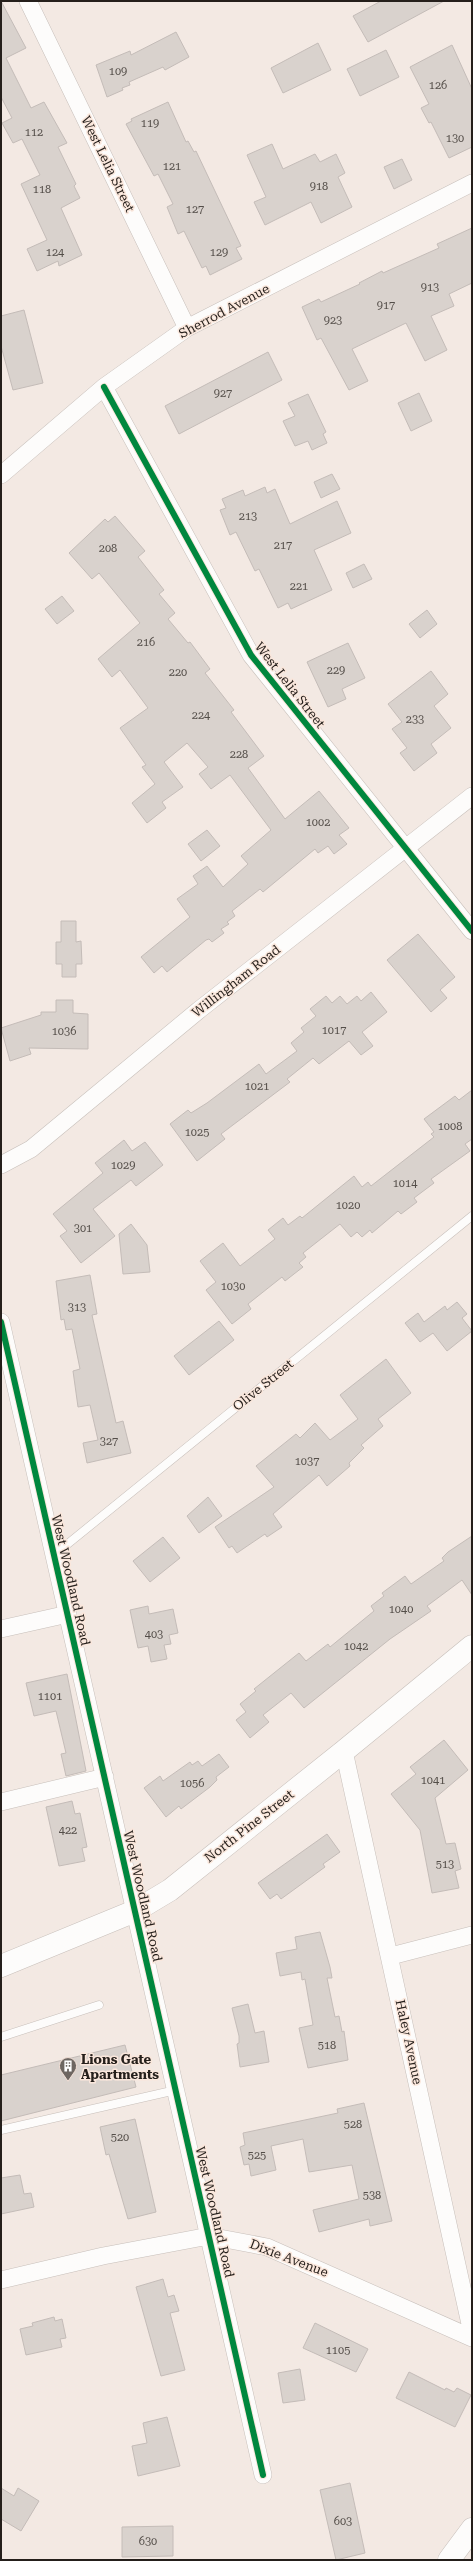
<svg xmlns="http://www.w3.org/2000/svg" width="473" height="2561" viewBox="0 0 473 2561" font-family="'Roboto Serif',serif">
	<rect width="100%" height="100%" fill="#f3e9e3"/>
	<path fill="#d9d2cd" stroke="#c4bcb8" d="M1,1L26,48L6,58L31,108L44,102L67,143L58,147L76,184L74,186L80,198L61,208L82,255L59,266L58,261L37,271L27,249L47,240L21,184L40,175L22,139L13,143L2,123L12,118L1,97Z
		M381,1H444L368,42L353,16Z
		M176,32L189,57L165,70L163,67L129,82L130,85L122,88L123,90L107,97L96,65L130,51L131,55Z
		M318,43L331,70L283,93L271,68Z
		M452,45L472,89V147L449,158L431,122L429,123L421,108L429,104L410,67Z
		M386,50L399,77L360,96L347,69Z
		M168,102L186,142L188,141L194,152L196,151L241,246L236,248L242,259L210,275L206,266L202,268L184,231L178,234L167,207L173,204L158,174L154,176L126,124L132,121L131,119Z
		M272,144L283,169L315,154L320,162L336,154L345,173L338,177L352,207L321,223L311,202L265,225L254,202L266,197L247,155Z
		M402,159L412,180L394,189L384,167Z
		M472,228V283L449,294L454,306L431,316L447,350L425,361L406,323L352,349L368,381L349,390L321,338L317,340L302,307L319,299L321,302L360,284L359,283L382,271L383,273L439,248L437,244Z
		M24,310L43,383L13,390L1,346V316Z
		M268,352L282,380L179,434L165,406Z
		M419,393L432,421L411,431L398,403Z
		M308,394L326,432L323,434L327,443L312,450L308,441L295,446L283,421L295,416L288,403Z
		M332,474L340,489L321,498L314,482Z
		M265,487L267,493L275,489L290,524L337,501L351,533L314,550L332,590L291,609L288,603L278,608L259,569L255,571L236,532L230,535L220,510L226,508L222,499L243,490L245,496Z
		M115,516L145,551L138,557L164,590L159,594L175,613L168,619L188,643L190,642L210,669L205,673L234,710L231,712L264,756L248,768L285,819L319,791L349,828L339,835L347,844L334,854L328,846L318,853L315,849L263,892L260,889L232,911L235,916L227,922L229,924L221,929L224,933L212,942L209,939L206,940L167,972L162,966L154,973L141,957L190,917L177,899L198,884L193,876L207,866L223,887L248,864L241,856L271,830L230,775L211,789L199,774L208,767L187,743L164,762L183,787L162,802L166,808L147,823L132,803L155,784L142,767L146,765L120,728L148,708L120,670L112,677L98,659L140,623L99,573L92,579L69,553L105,519L108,522Z
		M364,564L372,579L353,588L346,573Z
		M62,596L74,611L57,624L45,609Z
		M427,610L437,624L420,638L409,624Z
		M348,643L365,678L342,689L346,699L328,707L307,662Z
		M431,671L448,694L434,706L451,728L431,744L437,753L414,771L400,753L407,748L392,729L402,722L388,704Z
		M207,830L220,846L201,861L188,844Z
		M61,921H76V942L81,941L82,964H76V977H62V964H56V942H61Z
		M418,934L455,977L440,990L447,998L431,1012L387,960Z
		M371,992L387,1012L362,1032L373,1046L361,1055L349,1041L319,1064L313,1058L287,1079L290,1082L221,1134L225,1139L197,1161L170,1124L188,1110L191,1113L207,1103L259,1064L266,1074L297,1051L291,1043L304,1032L301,1028L316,1016L310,1009L326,996L332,1003L340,996L347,1004L357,996L361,1001Z
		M56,1000H73V1013L88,1014V1049L29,1048L31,1054L10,1061L1,1028L41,1015V1012H56Z
		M472,1090V1139L465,1144L470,1151L431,1179L434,1183L414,1198L417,1202L401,1214L398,1211L372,1233L370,1230L362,1237L357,1232L351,1237L340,1224L303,1253L306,1257L299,1263L303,1267L285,1281L282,1277L248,1304L251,1309L232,1324L206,1290L216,1282L200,1261L223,1243L240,1266L275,1239L268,1230L283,1218L288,1225L300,1216L302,1218L354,1176L362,1187L368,1182L371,1186L434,1137L431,1134L434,1132L424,1119L455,1096L459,1100Z
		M124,1140L132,1151L145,1142L163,1165L136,1186L131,1180L93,1209L115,1236L81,1263L60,1236L67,1231L53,1214L103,1173L95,1163Z
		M131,1224L147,1245L150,1272L123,1274L119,1234Z
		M90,1275L97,1314L92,1315L116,1423L123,1421L131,1453L87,1463L83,1443L98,1440L90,1405L78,1407L73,1371L80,1369L72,1329L66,1330L64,1319L61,1320L56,1281Z
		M457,1302L467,1314L462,1318L472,1331L447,1351L433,1333L420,1342L405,1323L418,1313L424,1322L445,1306L447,1310Z
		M219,1321L234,1340L189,1375L174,1356Z
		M386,1359L411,1393L378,1419L383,1426L361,1445L364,1448L349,1463L350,1466L327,1486L319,1475L273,1514L282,1527L267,1537L265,1534L237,1553L232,1546L229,1548L215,1527L274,1487L256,1466L296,1434L300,1438L315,1423L330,1440L358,1419L340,1395Z
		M208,1497L222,1516L199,1533L187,1516Z
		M472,1536V1595L462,1580L427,1606L431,1611L390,1639L304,1708L291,1693L263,1715L269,1722L250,1738L236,1720L246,1712L240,1704L256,1691L254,1689L299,1653L306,1661L328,1644L330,1647L374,1611L371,1606L384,1596L382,1593L405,1576L411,1584L444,1561L442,1558L448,1552Z
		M163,1537L180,1558L150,1582L133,1561Z
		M148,1606L149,1614L173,1609L178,1633L169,1635L171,1644L164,1645L167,1659L151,1662L148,1646L138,1648L130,1610Z
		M67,1674L86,1771L66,1776L61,1754L66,1753L56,1711L34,1716L26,1683Z
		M444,1740L468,1770L435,1798L446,1844L455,1843L461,1869L455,1871L459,1888L432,1893L420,1830L391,1794L416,1774L410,1767Z
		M219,1754L229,1767L216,1777L217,1780L210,1787L181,1809L179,1806L166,1817L144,1788L160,1776L163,1781L190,1762L192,1765L198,1761L202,1766Z
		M72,1801L75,1814L80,1813L87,1847L82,1848L85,1861L59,1866L46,1807Z
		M327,1834L340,1852L323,1864L325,1867L281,1899L277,1894L270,1899L258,1883Z
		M320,1932L330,1967L332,1978H327L335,2017L339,2016L342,2032L344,2031L348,2060L308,2068L299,2028L313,2025L305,1979L302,1980L301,1972L280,1976L276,1953L297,1949L295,1937Z
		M248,2004L255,2033L264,2031L269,2062L240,2067L237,2044L239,2043V2036L232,2008Z
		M125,2045L136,2087L1,2121V2075Z
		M364,2103L392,2221L370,2226L369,2219L319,2232L313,2210L359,2199L352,2165L309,2172L303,2139L271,2146L276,2170L251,2176L249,2164L244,2165L240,2147L245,2145L243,2133L338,2113L337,2109Z
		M135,2119L156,2212L128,2219L109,2154L106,2155L100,2127Z
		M20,2175L24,2194L31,2193L34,2207L1,2214V2178Z
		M163,2279L168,2297L174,2295L179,2311L170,2313L185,2370L161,2376L136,2287Z
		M54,2317L55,2321L62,2319L66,2338L60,2339L62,2347L26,2355L20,2329L33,2326L32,2323Z
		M315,2323L368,2349L356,2372L303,2348Z
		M300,2369L305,2400L283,2403L278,2373Z
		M409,2372L445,2390L446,2388L454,2392L457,2388L471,2395L455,2427L396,2398Z
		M167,2417L180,2466L138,2476L132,2446L147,2443L143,2423Z
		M350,2483L365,2553L336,2560L320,2490Z
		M1,2488L14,2496L18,2488L39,2501L21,2531L1,2519Z
		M173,2526V2556L122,2557V2527Z"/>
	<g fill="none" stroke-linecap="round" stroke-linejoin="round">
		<g stroke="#c7bfba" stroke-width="9">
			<path id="lane" d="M54,1555L472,1216
				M1,2037L99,2005
				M1,2130L176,2090"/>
		</g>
		<g stroke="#c7bfba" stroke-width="18">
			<path id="street" d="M28,1L187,328
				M104,387L251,655L472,931
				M1,475L104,387L187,328L472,183
				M1,1165L31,1149L199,1010L472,796
				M1,1322L263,2475
				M1,1629L68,1614
				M344,1751L472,2333
				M1,1802L105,1777
				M391,1956L472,1935
				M1,2280L103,2256L209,2236L267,2247L472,2338"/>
		</g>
		<g stroke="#c7bfba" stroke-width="23">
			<path id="secondary" d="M1,1966L135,1911L170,1890L344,1751L472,1646
				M449,2560L472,2529"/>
		</g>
		<use href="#lane" stroke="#fdfcfb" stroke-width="8"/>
		<use href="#street" stroke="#fdfcfb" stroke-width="17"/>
		<use href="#secondary" stroke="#fdfcfb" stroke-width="22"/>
		<g stroke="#fae7dc" stroke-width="8">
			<path id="cycleway" d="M104,387L251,655L472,931
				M1,1322L263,2475"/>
		</g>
		<use href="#cycleway" stroke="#00873e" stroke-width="6"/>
	</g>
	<defs>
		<g id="building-pin" transform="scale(0.9)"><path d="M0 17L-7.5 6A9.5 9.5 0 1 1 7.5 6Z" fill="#6d6661" stroke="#fae7dc"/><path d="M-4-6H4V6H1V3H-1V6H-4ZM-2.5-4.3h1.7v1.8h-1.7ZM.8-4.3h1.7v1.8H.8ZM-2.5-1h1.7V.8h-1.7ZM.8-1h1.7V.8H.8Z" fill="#fff"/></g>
	</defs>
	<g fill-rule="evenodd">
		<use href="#building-pin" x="68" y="2066"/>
	</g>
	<g text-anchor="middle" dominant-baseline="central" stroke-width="3" stroke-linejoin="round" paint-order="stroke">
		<g font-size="11" fill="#544e49">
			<text x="118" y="71">109</text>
			<text x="438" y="85">126</text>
			<text x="150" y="123">119</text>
			<text x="34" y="132">112</text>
			<text x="455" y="138">130</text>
			<text x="172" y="166">121</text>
			<text x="319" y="186">918</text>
			<text x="42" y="189">118</text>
			<text x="195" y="209">127</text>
			<text x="55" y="252">124</text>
			<text x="219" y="252">129</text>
			<text x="430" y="287">913</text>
			<text x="386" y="305">917</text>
			<text x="333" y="320">923</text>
			<text x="223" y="393">927</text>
			<text x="248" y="516">213</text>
			<text x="283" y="545">217</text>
			<text x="108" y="548">208</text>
			<text x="299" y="586">221</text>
			<text x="146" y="642">216</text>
			<text x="336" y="670">229</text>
			<text x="178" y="672">220</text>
			<text x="201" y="715">224</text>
			<text x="415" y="719">233</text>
			<text x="239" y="754">228</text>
			<text x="318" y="822">1002</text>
			<text x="334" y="1030">1017</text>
			<text x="64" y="1031">1036</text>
			<text x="257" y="1086">1021</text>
			<text x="450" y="1126">1008</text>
			<text x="197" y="1132">1025</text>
			<text x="123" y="1165">1029</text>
			<text x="405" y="1183">1014</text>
			<text x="348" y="1205">1020</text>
			<text x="83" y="1228">301</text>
			<text x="233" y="1286">1030</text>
			<text x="77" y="1307">313</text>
			<text x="109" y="1441">327</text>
			<text x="307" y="1461">1037</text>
			<text x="401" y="1609">1040</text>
			<text x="154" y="1634">403</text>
			<text x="356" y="1646">1042</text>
			<text x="50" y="1696">1101</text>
			<text x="433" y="1780">1041</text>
			<text x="192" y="1783">1056</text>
			<text x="68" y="1830">422</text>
			<text x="445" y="1864">513</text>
			<text x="327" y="2045">518</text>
			<text x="353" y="2124">528</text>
			<text x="120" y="2137">520</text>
			<text x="257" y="2155">525</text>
			<text x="372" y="2195">538</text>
			<text x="338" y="2350">1105</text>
			<text x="343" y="2521">603</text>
			<text x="148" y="2541">630</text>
		</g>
		<g font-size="13" fill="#251f1b" stroke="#fae7dc">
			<text transform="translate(108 164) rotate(64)">West Lelia Street</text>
			<text transform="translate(224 311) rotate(-28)">Sherrod Avenue</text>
			<text transform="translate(290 685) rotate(52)">West Lelia Street</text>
			<text transform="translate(236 981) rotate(-38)">Willingham Road</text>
			<text transform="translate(263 1385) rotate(-39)">Olive Street</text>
			<text transform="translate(71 1580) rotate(77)">West Woodland Road</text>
			<text transform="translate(249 1826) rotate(-38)">North Pine Street</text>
			<text transform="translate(143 1896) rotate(77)">West Woodland Road</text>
			<text transform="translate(409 2042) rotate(78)">Haley Avenue</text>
			<text transform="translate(215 2212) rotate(77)">West Woodland Road</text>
			<text transform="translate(289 2258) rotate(21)">Dixie Avenue</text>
		</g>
		<g font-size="13" font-weight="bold" fill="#251f1b" stroke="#fae7dc" text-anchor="start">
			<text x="81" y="2059">Lions Gate<tspan x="81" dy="15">Apartments</tspan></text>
		</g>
	</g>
	<rect width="473" height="2561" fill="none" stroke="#251f1b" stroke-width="4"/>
</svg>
